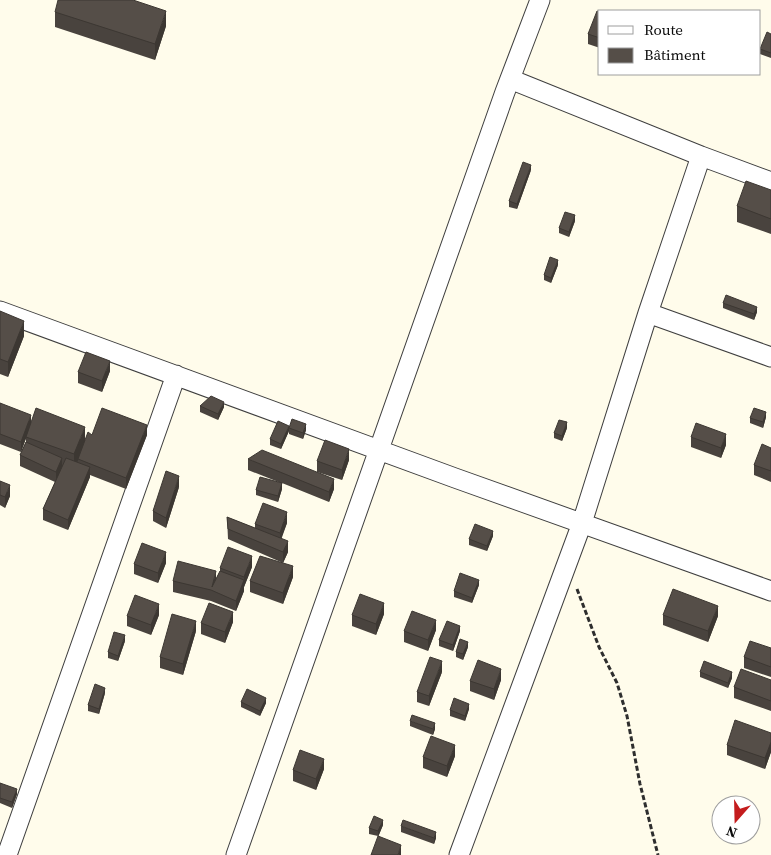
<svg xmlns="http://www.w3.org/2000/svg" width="771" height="855" viewBox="0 0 771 855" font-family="'Source Serif 4',serif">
	<rect width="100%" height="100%" fill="#fffceb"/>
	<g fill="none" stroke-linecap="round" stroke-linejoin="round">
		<g stroke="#3f3f3f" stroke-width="21">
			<path id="minor" d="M510,79L701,156L771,182
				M0,311L455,478L771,591
				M648,313L771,357
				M7,855L176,375
				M236,855L505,92L540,0
				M459,855L582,523L648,313L701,156"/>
		</g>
		<path stroke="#2e2e2e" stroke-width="3" stroke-dasharray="5 2.5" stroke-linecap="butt" d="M577,589L599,647L617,683L627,716L640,784L658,855"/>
		<use href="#minor" stroke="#fff" stroke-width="19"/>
	</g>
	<path fill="#49433e" d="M55,12L166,26L155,60L55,27Z
		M600,12V48L588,44V34Z
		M771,34V58L760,54V49Z
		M531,170L517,209L509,207V201Z
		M771,190V234L737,222V206Z
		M575,221L569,237L559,233V228Z
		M558,265L551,283L544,280V275Z
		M723,303L757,312L754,320L723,308Z
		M0,311L24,336L8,377L0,374Z
		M110,371L102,392L78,383V372Z
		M0,403L31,423L85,441L92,435H147L126,489L90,475V477L68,530L43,520V509L55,482L20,466V455L26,442V438L21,452L0,444Z
		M200,406L224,407L218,420L200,412Z
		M766,417L763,428L750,423V418Z
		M289,428L306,430L303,439L289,434Z
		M567,428L562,441L554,438V433Z
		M289,431L281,449L270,445V439Z
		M691,437L726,445L721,458L691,447Z
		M771,448V482L754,475V465Z
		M248,459L334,489L329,502L282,483V489L278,502L256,495V490L281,483L248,470Z
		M349,460L342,480L317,472V461Z
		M0,481L10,496L5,508L0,505Z
		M179,487L166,528L153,521V511Z
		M227,517L255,528V524L287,523L281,538L288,552L283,563L228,539Z
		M493,536L487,551L469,545V539Z
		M166,563L158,583L134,574V564Z
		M252,567L244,587V591L236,611L211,601L173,592V581L216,579L220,571V568Z
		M293,577L283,604L250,592V581Z
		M479,585L472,603L454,597V591Z
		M384,614L376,635L352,626V615Z
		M159,615L151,635L127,626V616Z
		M663,615L718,616L708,642L663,625Z
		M233,622L225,643L201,634V623Z
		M436,630L428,651L404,642V631Z
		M196,631L183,675L160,668V657Z
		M460,631L453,651L439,646V640Z
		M125,641L118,661L108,658V652Z
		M468,647L463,660L456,657V652Z
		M771,648V677L744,668V657Z
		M442,672L429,706L417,702V692Z
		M700,672L732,678L728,688L700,677Z
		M501,680L494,700L470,691V681Z
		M771,680V711L734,698V687Z
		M105,693L99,714L88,711V705Z
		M241,702L266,703L260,716L241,707Z
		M469,709L465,721L450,716V710Z
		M410,721L435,729L433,735L410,726Z
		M771,733V752L765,769L727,755V745Z
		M455,756L447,777L423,768V757Z
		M324,769L316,790L293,781V770Z
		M0,783L17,794L12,808L0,803Z
		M383,825L378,837L401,855L378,836L369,834V828Z
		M401,826L436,838L434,844L401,832Z"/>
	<path fill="#3c3732" d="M166,11V26L155,60V44Z
		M531,165V170L517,209V204Z
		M575,215V221L569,237V232Z
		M558,260V265L551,283V278Z
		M757,307V312L754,320V314Z
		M24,321V336L8,377V362Z
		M110,361V371L102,392V381Z
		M224,402V407L218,420V414Z
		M766,412V417L763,428V422Z
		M31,415V425L21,452V442Z
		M567,422V428L562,441V436Z
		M306,424V430L303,439V433Z
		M147,425V435L126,489V478Z
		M289,426V431L281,449V444Z
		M85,427V443L74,470V454Z
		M726,434V445L721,458V448Z
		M349,449V460L342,480V470Z
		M62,458V469L56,483V472Z
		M90,467V477L68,530V520Z
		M179,476V487L166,528V518Z
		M334,479V489L329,502V492Z
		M282,483V489L278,502V496Z
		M10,485V496L5,508V497Z
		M287,512V523L280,543V533Z
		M493,531V536L487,551V546Z
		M288,541V552L283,563V552Z
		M166,552V563L158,583V573Z
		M252,556V567L244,587V577Z
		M293,566V577L283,604V593Z
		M216,571V581L212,587Z
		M244,580V591L236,611V601Z
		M479,580V585L472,603V598Z
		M384,603V614L376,635V624Z
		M159,604V615L151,635V625Z
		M718,606V616L708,642V631Z
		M233,612V622L225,643V632Z
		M436,620V630L428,651V640Z
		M196,621V631L183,675V664Z
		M460,626V631L453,651V645Z
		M125,635V641L118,661V656Z
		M468,642V647L463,660V654Z
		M442,661V672L429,706V696Z
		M501,669V680L494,700V689Z
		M732,672V678L728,688V683Z
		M105,688V693L99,714V709Z
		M266,698V703L260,716V711Z
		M469,704V709L465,721V716Z
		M435,723V729L433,735V729Z
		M771,742V752L765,769V758Z
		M455,745V756L447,777V766Z
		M324,759V769L316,790V779Z
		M17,789V794L12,808V802Z
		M383,820V825L378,837V831Z
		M436,832V838L434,844V838Z
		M401,845V855H398Z"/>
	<path fill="#554e48" stroke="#3c3732" d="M58,0H133L166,11L155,44L55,12Z
		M597,11L600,12V38L588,34Z
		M767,32L771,34V53L760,49Z
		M523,162L531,165L517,204L509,201Z
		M746,181L771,190V219L737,206Z
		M565,212L575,215L569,232L559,228Z
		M550,257L558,260L551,278L544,275Z
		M726,295L757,307L754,314L723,303Z
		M0,311L24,321L8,362L0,359Z
		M86,352L110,361L102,381L78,372Z
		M211,396L224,402L218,414L200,406Z
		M0,403L31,415L21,442L0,434Z
		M36,408L85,427L74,454L26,437Z
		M102,408L147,425L126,478L78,459L88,432L92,435Z
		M754,408L766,412L763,422L750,418Z
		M292,419L306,424L303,433L289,428Z
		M559,420L567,422L562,436L554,433Z
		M278,421L289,426L281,444L270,439Z
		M696,423L726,434L721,448L691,437Z
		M325,440L349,449L342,470L317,461Z
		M26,442L62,458L56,472L20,455Z
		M762,444L771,448V471L754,465Z
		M262,450L334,479L329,492L248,459Z
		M66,458L90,467L68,520L43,509Z
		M166,471L179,476L166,518L153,511Z
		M260,477L282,483L278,496L256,490Z
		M0,481L10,485L5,497L0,495Z
		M263,503L287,512L280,533L255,524Z
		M227,517L288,541L283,552L228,529Z
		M475,524L493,531L487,546L469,539Z
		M142,543L166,552L158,573L134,564Z
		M228,547L252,556L244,577L220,568Z
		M260,556L293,566L283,593L250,581Z
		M178,561L216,571L212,587L220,571L244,580L236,601L211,590L173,581Z
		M460,573L479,580L472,598L454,591Z
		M673,589L718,606L708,631L663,615Z
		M360,594L384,603L376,624L352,615Z
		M135,595L159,604L151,625L127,616Z
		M209,603L233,612L225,632L201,623Z
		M412,611L436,620L428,640L404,631Z
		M172,614L196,621L183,664L160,657Z
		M447,621L460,626L453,645L439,640Z
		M114,632L125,635L118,656L108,652Z
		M460,639L468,642L463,654L456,652Z
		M750,641L771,648V667L744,657Z
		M430,657L442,661L429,696L417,692Z
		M478,660L501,669L494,689L470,681Z
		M704,661L732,672L728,683L700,672Z
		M741,669L771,680V701L734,687Z
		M95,684L105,688L99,709L88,705Z
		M247,689L266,698L260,711L241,702Z
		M454,698L469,704L465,716L450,710Z
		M412,715L435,723L433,729L410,721Z
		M735,720L771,733V742L765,758L727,745Z
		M431,736L455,745L447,766L423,757Z
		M300,750L324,759L316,779L293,770Z
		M0,783L17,789L12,802L0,798Z
		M374,816L383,820L378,831L369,828Z
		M403,820L436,832L434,838L401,826Z
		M378,836L401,845L398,855H371Z"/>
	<rect x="598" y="10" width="162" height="65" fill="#ffffff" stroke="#9e9e9e"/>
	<rect x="608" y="26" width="25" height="8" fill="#ffffff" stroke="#9e9e9e"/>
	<text x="644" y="35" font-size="15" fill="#0c0c0c">Route</text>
	<rect x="608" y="48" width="25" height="15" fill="#554e48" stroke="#9e9e9e"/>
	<text x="644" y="60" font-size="15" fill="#0c0c0c">Bâtiment</text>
	<g transform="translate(736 820) rotate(200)"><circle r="24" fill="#ffffff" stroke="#9e9e9e"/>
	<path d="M0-4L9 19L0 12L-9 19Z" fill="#c41c1d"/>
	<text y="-8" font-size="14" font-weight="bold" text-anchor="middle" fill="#0c0c0c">N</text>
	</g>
</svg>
